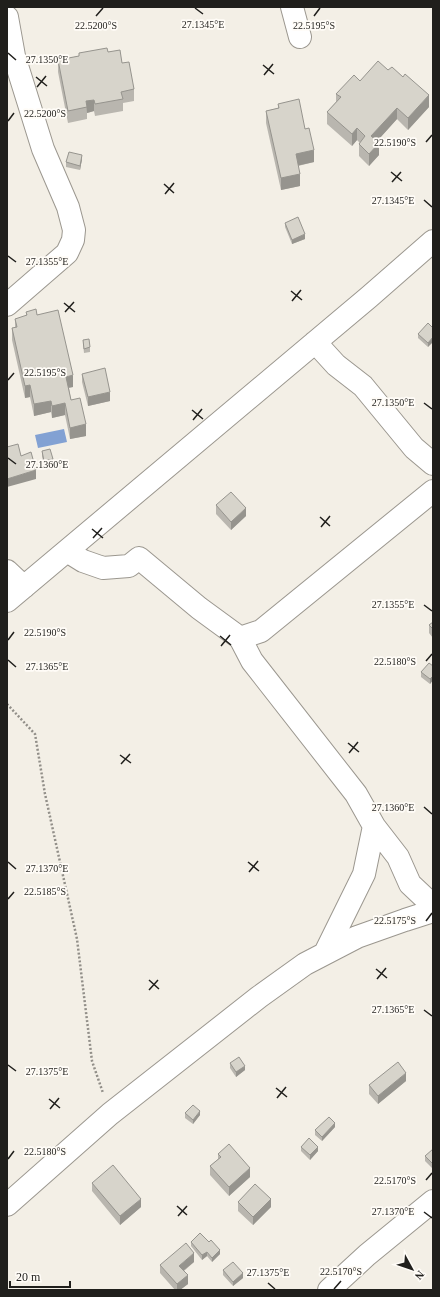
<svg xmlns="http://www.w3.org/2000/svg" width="440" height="1297" viewBox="0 0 440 1297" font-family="Georgia,serif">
	<rect width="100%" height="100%" fill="#f3efe6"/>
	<path fill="#82a1d3" d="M64,429L67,442L38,448L35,435Z"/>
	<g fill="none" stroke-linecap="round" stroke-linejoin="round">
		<g stroke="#9b978f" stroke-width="24">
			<path id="street" d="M292,7L300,37
				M7,17L14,56L43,149L68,207L74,230L73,240L67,253L7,305
				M315,342L336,365L363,386L414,448L433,464
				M67,551L83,561L103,568L129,566L139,558L199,608L240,638
				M7,571L24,587
				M7,601L369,297L433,241
				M374,826L398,857L410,884L427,900L433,902
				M325,953L364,874L374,826L356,794L252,661L240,638L261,631L433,491
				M7,1205L110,1114L259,997L305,964L357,937L405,920L433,911
				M329,1290L367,1255L433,1201"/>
		</g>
		<path stroke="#928f89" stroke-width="2.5" stroke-dasharray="2 2" stroke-linecap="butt" d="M7,704L35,734L45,794L77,939L92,1061L103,1093"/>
		<use href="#street" stroke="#fff" stroke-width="22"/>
	</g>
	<path fill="#b9b6af" d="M108,52L122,63L134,89V101L123,103V111L95,116L94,111L87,113V119L68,123L58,72V60L79,56V53Z
		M360,81L429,107L408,130L397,119L377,141L379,155L369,166L359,156V144L360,143L357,140L352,146L327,124V112L336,102V94Z
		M278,104L305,129L314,162L298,166L300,186L281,190L266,123V111L278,108Z
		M82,159L80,170L66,167V162Z
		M285,223L305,239L292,244L285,227Z
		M26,312L37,315L73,387L69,388L71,400L86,436L70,439L65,415L52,418L51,412L34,416L30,397L25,398L12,340V328H15V319L26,316Z
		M433,328L428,347L418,338V334Z
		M83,340L90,347V352L84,353L83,344Z
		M82,374L110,401L88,406L82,382Z
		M42,451L53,464L44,466L42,456Z
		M216,505L246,516L231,530L216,514Z
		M433,622V638L429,633V625Z
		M433,666V680L430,684L421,677V672Z
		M230,1063L245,1070L236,1077L230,1068Z
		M406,1081L378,1104L369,1094V1085Z
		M185,1113L200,1115L193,1124L185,1118Z
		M335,1127L322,1141L315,1135V1130Z
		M301,1147L318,1151L310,1160L301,1151Z
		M433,1150V1169L425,1161V1156Z
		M218,1154L250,1177L229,1196L210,1175V1166L218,1159Z
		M92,1183L141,1207L120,1225L92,1191Z
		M238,1202L271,1207L253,1225L238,1211Z
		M191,1242H209L220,1254L212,1262L207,1256L202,1260L191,1246Z
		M194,1262L184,1271L188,1284L180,1290H175L160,1273V1265Z
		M223,1270L243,1278L233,1286L223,1275Z"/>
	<path fill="#96948e" d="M429,95V107L408,130V118Z
		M94,100V111L87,113L86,101Z
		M397,108V119L371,148V136Z
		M357,128V140L352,146V134Z
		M379,143V155L369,166V154Z
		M314,150V162L296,166V154Z
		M82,155V159L80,170V166Z
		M300,174V186L281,190V178Z
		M305,234V239L292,244V240Z
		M433,337V342L428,347V343Z
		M73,375V387L66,388V377Z
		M30,385V397L25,398V386Z
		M110,392V401L88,406V397Z
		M51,401V412L34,416V404Z
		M65,403V415L52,418V406Z
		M86,424V436L70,439V428Z
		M53,459V464L44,466V461Z
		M36,470V479L7,487V479Z
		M246,508V516L231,530V522Z
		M433,676V680L430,684V679Z
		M245,1066V1070L236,1077V1072Z
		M406,1073V1081L378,1104V1096Z
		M200,1111V1115L193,1124V1120Z
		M335,1123V1127L322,1141V1137Z
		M318,1147V1151L310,1160V1155Z
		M250,1168V1177L229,1196V1187Z
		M141,1199V1207L120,1225V1216Z
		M271,1199V1207L253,1225V1217Z
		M220,1250V1254L212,1262V1258Z
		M207,1252V1256L202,1260V1255Z
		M194,1253V1262L179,1274V1266Z
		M243,1273V1278L233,1286V1282Z
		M188,1275V1284L180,1290H177V1284Z"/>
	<path fill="#d7d4cb" stroke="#96948e" d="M107,48L108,52L120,50L122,63L129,62L134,89L121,92L123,99L95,104L94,100L86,101L87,107L68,111L58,60L79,56V53Z
		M378,61L388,70L392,67L403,77L405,74L429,95L408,118L397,108L371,136L379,143L369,154L359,144L365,136L357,128L352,134L327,112L341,97L336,94L354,75L360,81Z
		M299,99L305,129L309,128L314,150L296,154L300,174L281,178L266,111L279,108L278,104Z
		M69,152L82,155L80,166L66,162Z
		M298,217L305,234L292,240L285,223Z
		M36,309L37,315L58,310L73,375L66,377L71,400L80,398L86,424L70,428L65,403L52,406L51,401L34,404L30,385L25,386L12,328L17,327L15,319L27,315L26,312Z
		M428,323L433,328V337L428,343L418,334Z
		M89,339L90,347L84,349L83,340Z
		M105,368L110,392L88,397L82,374Z
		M18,444L21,456L31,452L36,470L7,479V447Z
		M50,449L53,459L44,461L42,451Z
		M231,492L246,508L231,522L216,505Z
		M433,622V629L429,625Z
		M429,663L433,666V676L430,679L421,672Z
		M239,1057L245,1066L236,1072L230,1063Z
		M398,1062L406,1073L378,1096L369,1085Z
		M193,1105L200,1111L193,1120L185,1113Z
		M329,1117L335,1123L322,1137L315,1130Z
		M309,1138L318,1147L310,1155L301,1147Z
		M229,1144L250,1168L229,1187L210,1166L221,1157L218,1154Z
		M433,1149V1164L425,1156Z
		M113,1165L141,1199L120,1216L92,1183Z
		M255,1184L271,1199L253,1217L238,1202Z
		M200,1233L209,1242L211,1240L220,1250L212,1258L207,1252L202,1255L191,1242Z
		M186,1243L194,1253L179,1266L188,1275L177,1284L160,1265Z
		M233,1262L243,1273L233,1282L223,1270Z"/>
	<path fill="none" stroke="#201f1c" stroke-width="1.5" d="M195,8L203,14M96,16L103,8M314,16L320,8M8,53L16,60M263,65L274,74M264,75L273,64M36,77L47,86M37,87L46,76M8,121L14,113M426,142L432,135M391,172L402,181M392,182L401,172M164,184L174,193M165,194L174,183M424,200L432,207M8,256L16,262M291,291L302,300M292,301L301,290M64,303L75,312M65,312L74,302M8,380L14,373M424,403L432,409M192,410L203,419M193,420L202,409M8,458L16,464M320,517L330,526M321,527L330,516M92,529L103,538M93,538L102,528M424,605L432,611M220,636L231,645M8,640L14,632M221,646L230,635M8,660L16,667M426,661L432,654M348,743L359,752M349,753L358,742M120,755L131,763M121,764L130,754M424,807L432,814M8,862L16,869M248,862L259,871M249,872L258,861M8,899L14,892M426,921L432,913M376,969L387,978M377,979L386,968M149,980L159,989M149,990L158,980M424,1010L432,1016M8,1065L16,1071M276,1088L287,1097M277,1098L286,1087M49,1099L60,1108M50,1109L59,1098M8,1159L14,1151M426,1180L432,1173M177,1206L187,1215M424,1212L432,1218M178,1216L187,1206M268,1283L275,1289M334,1289L341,1281"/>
	<g font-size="10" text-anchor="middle" fill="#201f1c" stroke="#fffcf7" stroke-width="3.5" stroke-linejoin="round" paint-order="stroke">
		<text x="203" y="28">27.1345°E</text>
		<text x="96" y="29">22.5200°S</text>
		<text x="314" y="29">22.5195°S</text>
		<text x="47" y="63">27.1350°E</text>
		<text x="45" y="117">22.5200°S</text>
		<text x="395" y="146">22.5190°S</text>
		<text x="393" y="204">27.1345°E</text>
		<text x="47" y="265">27.1355°E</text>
		<text x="45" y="376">22.5195°S</text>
		<text x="393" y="406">27.1350°E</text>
		<text x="47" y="468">27.1360°E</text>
		<text x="393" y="608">27.1355°E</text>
		<text x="45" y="636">22.5190°S</text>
		<text x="395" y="665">22.5180°S</text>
		<text x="47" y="670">27.1365°E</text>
		<text x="393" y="811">27.1360°E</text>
		<text x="47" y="872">27.1370°E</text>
		<text x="45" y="895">22.5185°S</text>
		<text x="395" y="924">22.5175°S</text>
		<text x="393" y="1013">27.1365°E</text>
		<text x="47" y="1075">27.1375°E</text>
		<text x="45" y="1155">22.5180°S</text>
		<text x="395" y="1184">22.5170°S</text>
		<text x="393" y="1215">27.1370°E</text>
		<text x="341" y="1275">22.5170°S</text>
		<text x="268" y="1276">27.1375°E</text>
	</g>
	<rect width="440" height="1297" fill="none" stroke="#201f1c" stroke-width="16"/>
	<g transform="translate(412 1269) rotate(130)" stroke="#fffcf7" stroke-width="3" paint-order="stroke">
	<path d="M0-3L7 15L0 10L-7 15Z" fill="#201f1c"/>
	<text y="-6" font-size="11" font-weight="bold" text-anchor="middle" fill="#201f1c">N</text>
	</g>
	<path d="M10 1281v6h60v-6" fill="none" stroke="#201f1c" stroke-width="2"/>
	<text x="16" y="1281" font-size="12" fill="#201f1c" stroke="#fffcf7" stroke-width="3" paint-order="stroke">20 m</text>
</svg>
